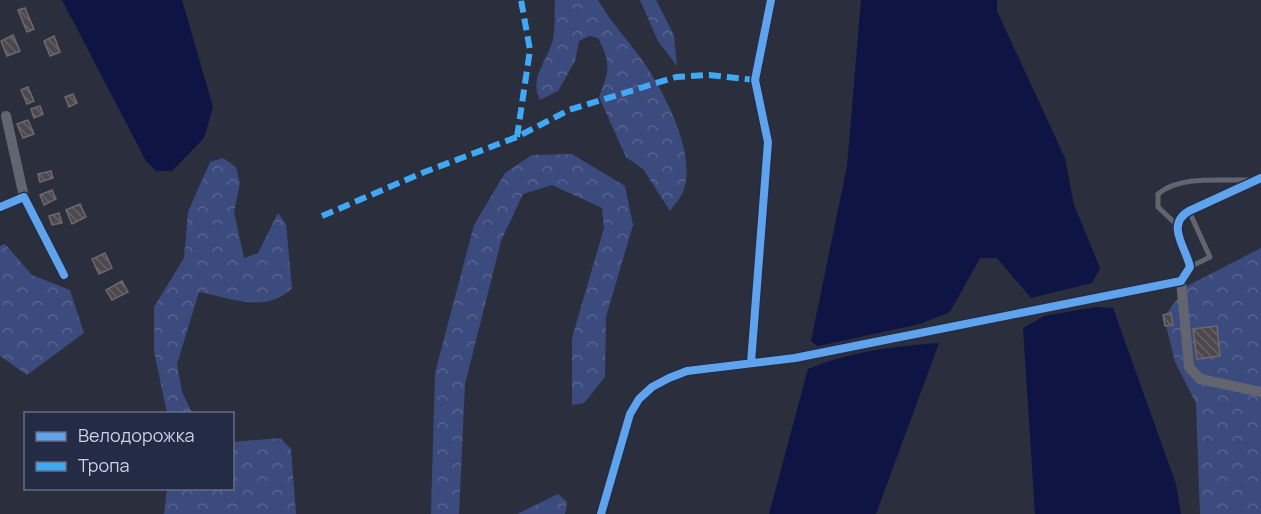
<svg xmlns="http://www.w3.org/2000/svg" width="1261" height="514" viewBox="0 0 1261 514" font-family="Manrope,sans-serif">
	<defs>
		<pattern id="forest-crowns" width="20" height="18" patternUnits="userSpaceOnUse" patternTransform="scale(1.5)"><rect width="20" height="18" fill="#3c4b7e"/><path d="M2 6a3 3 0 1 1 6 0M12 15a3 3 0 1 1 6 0" fill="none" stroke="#576490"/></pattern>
		<pattern id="building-back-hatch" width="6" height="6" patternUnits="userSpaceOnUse" patternTransform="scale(1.5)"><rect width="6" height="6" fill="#4d484c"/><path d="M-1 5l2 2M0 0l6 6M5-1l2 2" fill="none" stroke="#656166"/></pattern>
	</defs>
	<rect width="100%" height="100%" fill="#2b2f3d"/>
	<path fill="url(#forest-crowns)" d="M555,0H598C612,25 632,44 647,67C667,99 697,155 683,192C680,199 674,205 670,211L643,169L626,157L599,97C609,70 612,65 598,38L589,36L579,41L575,61L558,91L540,100C529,78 546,63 552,43C556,30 554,13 555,0Z
		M640,0H656L674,35L677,66L658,41Z
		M572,154L625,186L633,225L606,317L605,377L584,403L572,405V338L604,228L602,208L552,185L523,194L501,241L465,384L459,514H431L435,373L474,225L505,173L532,155Z
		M223,158L236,167L240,183L234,212L244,258L258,253L278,213L286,224L292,288C266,314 231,298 199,292L177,364L182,392L192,413H167L154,351V307L184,258L188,212L210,162Z
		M5,244L32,275L70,290L84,333L27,375L0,356V246Z
		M1261,248V514H1200L1196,403L1175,362L1164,317L1187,286Z
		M280,438L291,449L296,514H164L167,489L232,488L233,442Z
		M558,494L567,502L565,514H517Z"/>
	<path fill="#0e1444" d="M62,0H182L213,107L204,138L172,171H156L146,161Z
		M861,0H997V11L1065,158L1074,205L1100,268L1092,283L1031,298L997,258H980L950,312L920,324L818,346L811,341L847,166Z
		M1096,307L1113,308L1176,484L1181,514H1035L1023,328L1044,316Z
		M939,343L876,514H769L808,369C849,352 895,346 939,343Z"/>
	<path fill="url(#building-back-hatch)" stroke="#6e696d" stroke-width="1.5" d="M25,8L34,29L27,32L18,10Z
		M13,35L20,51L7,56L1,41Z
		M54,36L60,52L50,56L44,41Z
		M28,87L34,101L27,104L21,90Z
		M73,94L77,103L69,107L65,97Z
		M40,106L43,114L34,118L31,109Z
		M28,120L34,134L23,138L17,124Z
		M51,171L53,178L40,182L38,174Z
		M52,190L56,199L44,205L40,195Z
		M80,204L86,217L72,224L66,210Z
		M59,213L62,223L52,225L49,216Z
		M105,253L112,268L99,274L92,259Z
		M122,281L128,292L112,300L106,290Z
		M1171,313L1173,325L1165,326L1163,315Z
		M1217,326L1220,356L1197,359L1193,329Z"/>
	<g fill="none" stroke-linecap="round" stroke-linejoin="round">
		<path stroke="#62656f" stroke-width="5" d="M1189,211L1210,257L1190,267
			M1177,225L1158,207V194C1180,175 1221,181 1249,180"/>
		<path stroke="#62656f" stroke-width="10" d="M6,116L24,197
			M0,207L24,197L64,275
			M1181,281L1189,367L1200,379L1261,392
			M751,363L768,142L755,80L771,0
			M601,514L630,414L639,399L652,387L669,378L687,371L795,358L860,345L1181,281L1190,267C1186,247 1165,225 1189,211L1261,178"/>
		<path stroke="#3fa9f5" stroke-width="6" stroke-dasharray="12 6" stroke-linecap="butt" d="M517,137L530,50L521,0
			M322,216L422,173L517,137L569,110L676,77L709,75L755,80"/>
		<g stroke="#232b45" stroke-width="11">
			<path id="cycleway" d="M0,207L24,197L64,275
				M751,363L768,142L755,80L771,0
				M601,514L630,414L639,399L652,387L669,378L687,371L795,358L860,345L1181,281L1190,267C1186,247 1165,225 1189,211L1261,178"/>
		</g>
		<use href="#cycleway" stroke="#60a3ed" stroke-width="8"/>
	</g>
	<rect x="24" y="412" width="210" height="78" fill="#232b45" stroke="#666d84" stroke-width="1.5"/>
	<rect x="36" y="432" width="30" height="9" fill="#60a3ed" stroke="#666d84" stroke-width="1.5"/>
	<text x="78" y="442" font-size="18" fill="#cbd1e3">Велодорожка</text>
	<rect x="36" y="462" width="30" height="9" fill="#3fa9f5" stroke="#666d84" stroke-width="1.5"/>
	<text x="78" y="472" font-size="18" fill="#cbd1e3">Тропа</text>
</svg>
